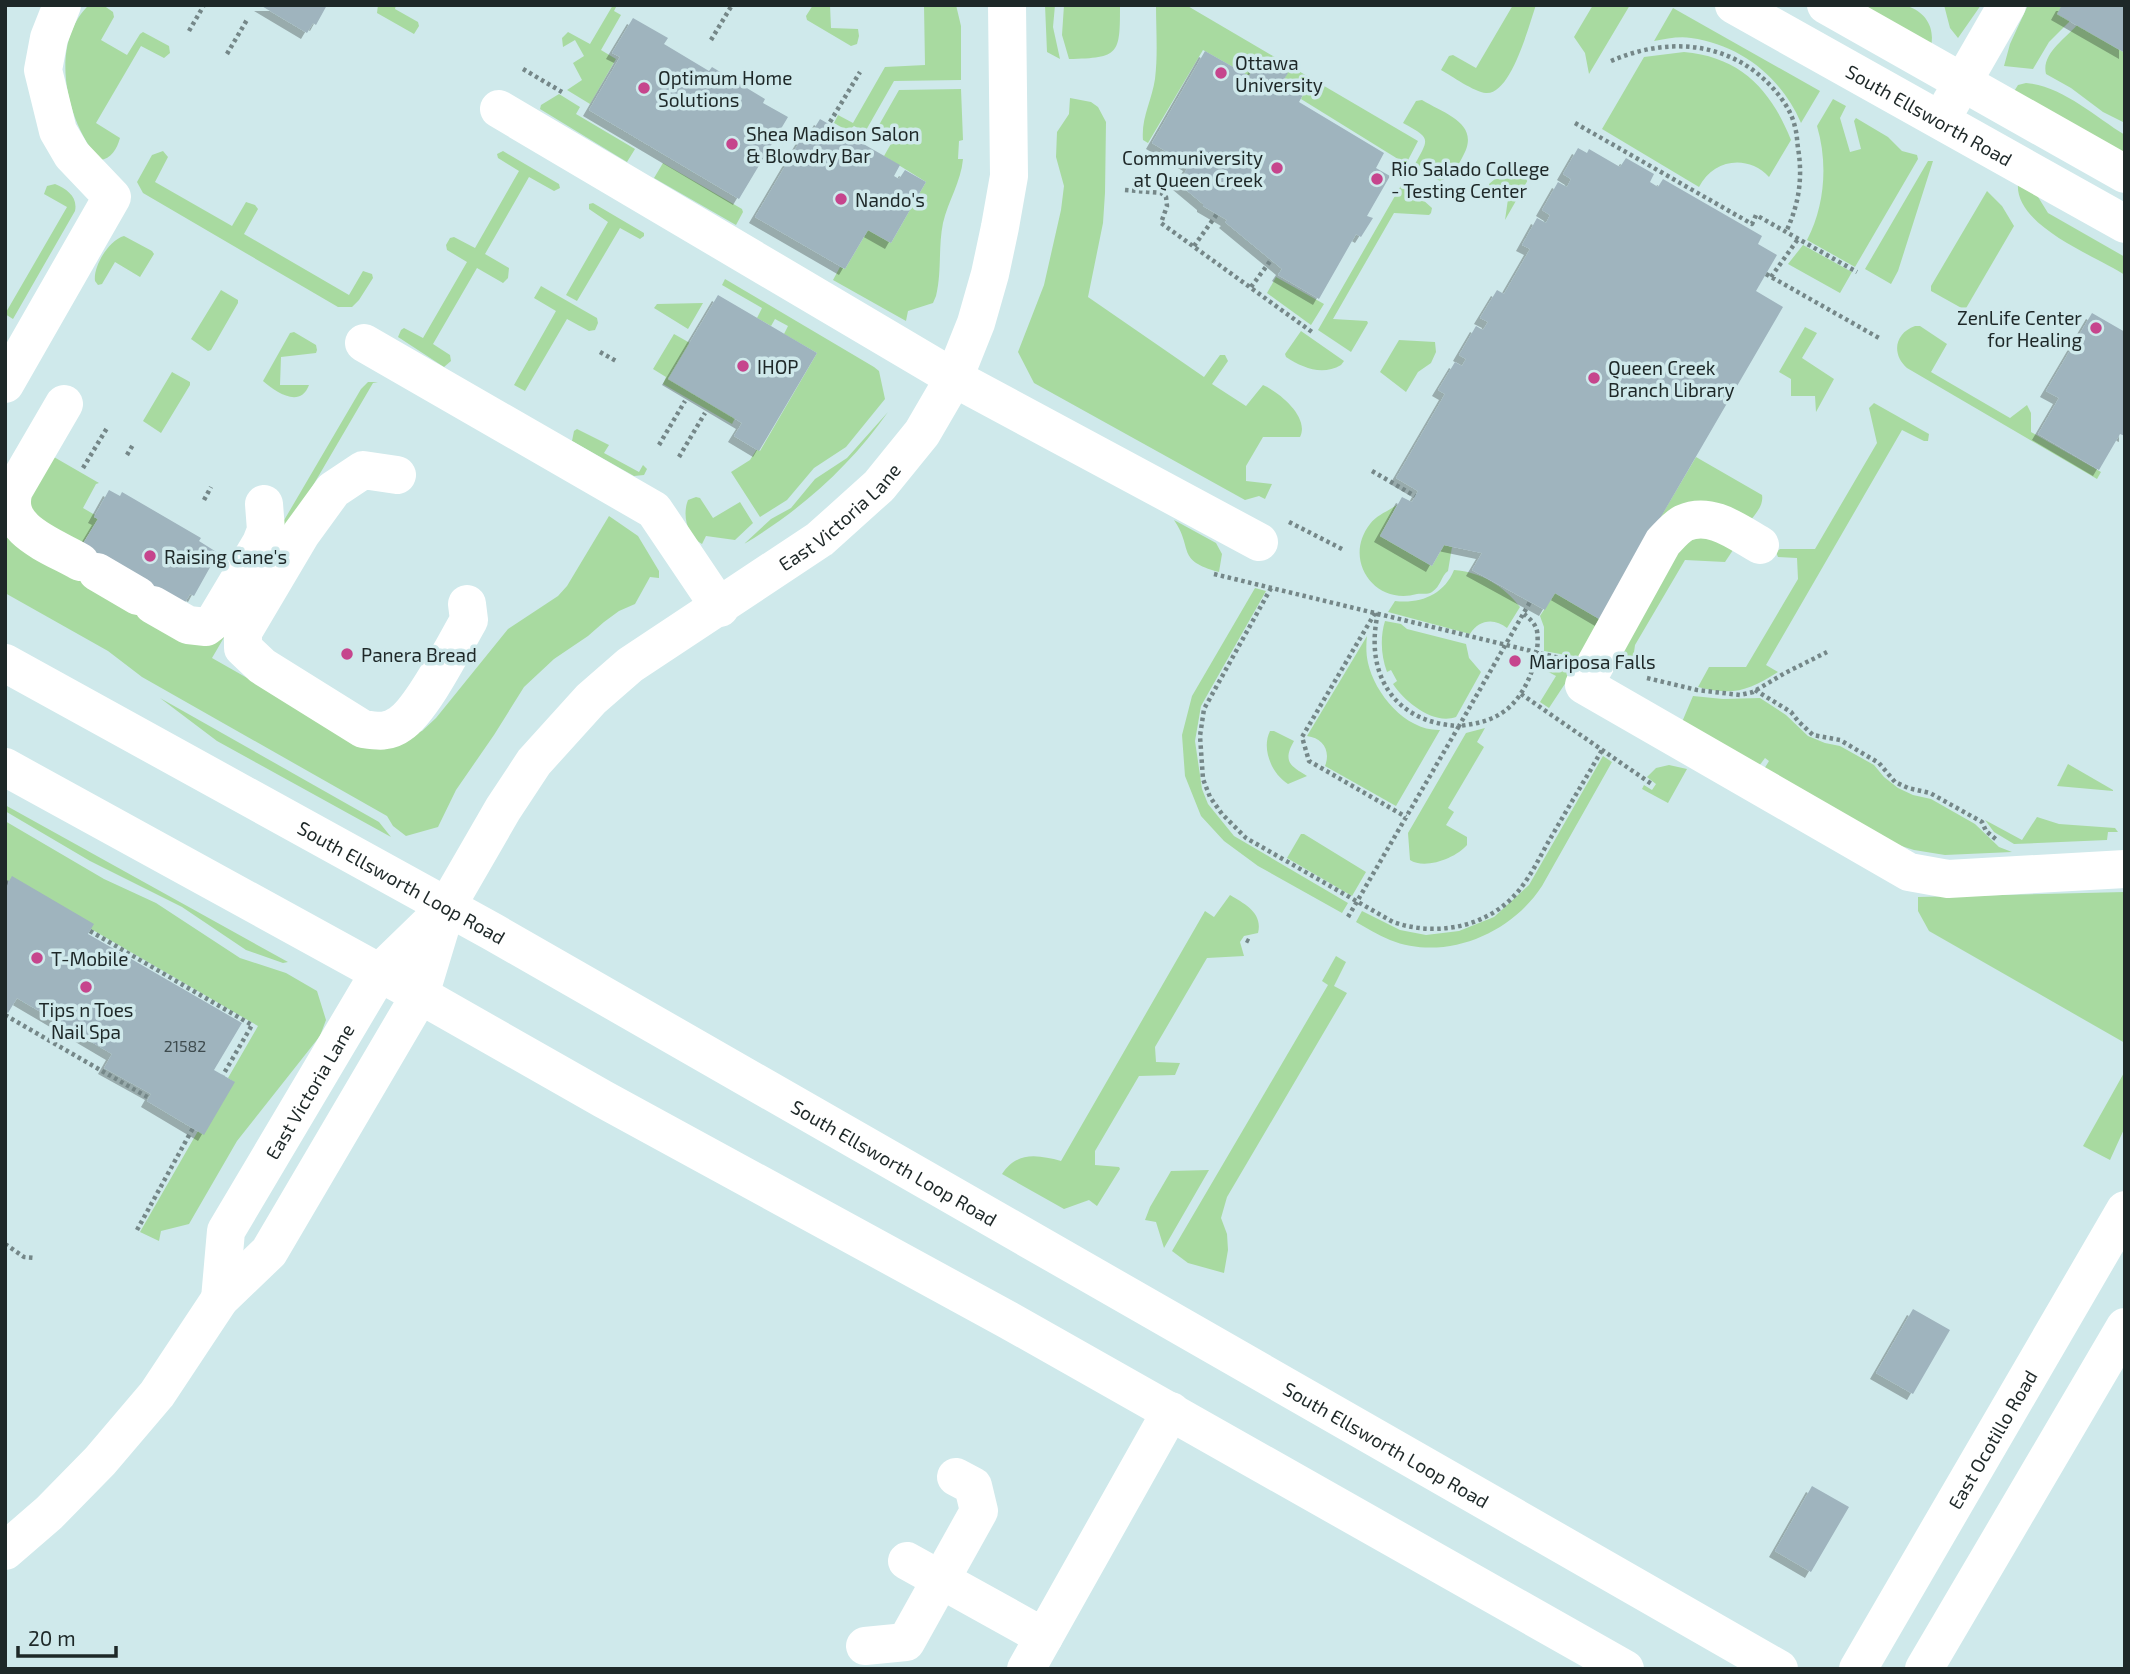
<svg xmlns="http://www.w3.org/2000/svg" width="2130" height="1674" viewBox="0 0 2130 1674" font-family="'Exo 2',sans-serif">
	<defs>
		<filter id="shadow"><feDropShadow dx="-6" dy="6" stdDeviation="0" flood-color="#0004"/></filter>
	</defs>
	<rect width="100%" height="100%" fill="#cfe9eb"/>
	<path fill="#a8daa0" d="M103,5L113,12L114,17L101,40L127,55L140,34L143,32L169,46L170,53L164,58L141,46L96,123L120,138C117,149 111,159 100,160C66,122 48,44 89,5Z
		M378,5H396L395,9L418,22L419,26L414,34L377,13Z
		M613,5H617L614,11L621,15L601,50L616,59L590,104L567,90L582,80L573,63L584,56L575,40L563,47L562,38L568,32L590,44Z
		M813,5H830L831,28L858,29L859,36L857,44L851,46L807,20L806,16Z
		M924,5H956L961,26V80L894,81L865,132L854,126L848,131L834,123L838,115L853,123L885,67L925,65Z
		M1045,5H1055L1053,27L1060,59L1047,52Z
		M1064,5H1120C1120,54 1120,58 1069,59L1062,35Z
		M1156,5H1186L1418,141L1406,164L1301,99L1304,93L1283,81L1288,72L1260,57L1249,76L1203,50L1148,143L1143,140C1141,118 1152,100 1155,79C1158,55 1156,29 1156,5Z
		M1513,5H1536C1529,25 1511,95 1486,93C1474,92 1452,76 1441,70L1449,56L1453,55L1476,68Z
		M1593,5H1630L1589,74L1585,53L1574,37Z
		M1855,5C1869,5 1895,2 1907,6C1926,12 1935,28 1931,46Z
		M1944,5H1981L1958,38L1950,28Z
		M2028,5H2060L2070,21L2049,42L2033,69L2004,66L2010,44Z
		M1673,8L1820,91L1801,123C1781,77 1741,45 1691,38C1679,36 1666,39 1654,41Z
		M2077,25L2125,53V123L2103,112L2071,88L2046,74C2041,54 2065,39 2077,25Z
		M1684,52C1741,57 1771,90 1791,140L1769,177C1748,154 1713,159 1699,187L1602,129L1644,57Z
		M2026,83C2062,86 2094,116 2125,135V156L2013,93L2018,85Z
		M961,89L963,140L959,141L958,159H963C961,182 948,201 943,223C938,247 942,272 936,296L933,303L908,311L906,321L833,280L840,267L845,269L868,230L891,243L926,182L884,156L896,135L879,125L899,90Z
		M559,94L580,107L576,114L635,149L627,162L540,109L541,105Z
		M1070,98L1091,102L1098,107L1106,122L1105,193L1103,223L1088,297L1204,377L1220,355H1225L1228,361L1212,384L1246,406L1263,385C1279,392 1310,417 1300,437H1263L1246,466V481L1272,484L1265,499L1259,496L1245,500L1034,383L1018,352L1044,285L1061,210L1064,186L1056,157L1057,132L1069,114Z
		M1833,99L1846,106L1840,118L1850,152L1861,149L1854,121L1856,118L1888,137L1902,151L1917,155L1918,159L1855,267L1807,240C1825,206 1828,163 1817,126Z
		M1422,100C1447,115 1482,124 1462,158C1456,169 1452,176 1440,181L1414,166C1429,138 1432,139 1403,123L1416,101Z
		M163,151L168,157L155,182L232,226L246,202L255,205L258,209L244,234L349,295L363,271L372,274L373,278L359,300L352,307H338L143,193L137,182L152,155Z
		M503,151L559,184L560,188L554,191L529,177L485,254L509,268L508,278L503,283L477,268L433,344L450,355L451,361L444,367L398,337L401,330L404,328L423,338L467,262L447,250L446,245L450,238L454,237L475,248L519,171L498,158L497,154Z
		M1928,161H1933L1898,271L1891,284L1865,269Z
		M663,163L742,209L743,212L736,225L654,178Z
		M1529,178L1505,220L1508,199L1489,186V184L1495,179Z
		M1403,182L1432,208L1431,213L1429,215L1394,213L1333,319L1367,321L1368,323L1351,352L1318,330Z
		M2018,183L2035,192L2048,213L2125,257V275C2094,255 2014,226 2018,183Z
		M55,184C67,189 78,197 75,211L13,319L5,314L67,207L44,194L47,186Z
		M1987,191L2002,206L2014,226L1965,310L1931,291V286Z
		M593,203L644,233V236L640,239L620,228L577,301L566,295L608,222L589,209V204Z
		M124,236L152,251L154,254L140,277L115,262L102,284L98,285L95,281C93,266 109,240 124,236Z
		M1803,245L1852,272L1840,293L1788,264Z
		M1276,277L1324,304L1311,325L1267,293Z
		M725,279L874,367L879,371L885,399L846,447L814,468L787,500L760,517L731,472L750,460L757,449L760,451L817,353L784,334L788,326L775,319L771,326L757,318L762,308L722,285Z
		M541,286L597,318L598,323L595,330L589,331L567,319L525,391L514,385L556,311L534,298Z
		M221,290L238,300V303L211,350L208,351L191,339Z
		M703,303L688,329L654,308L657,304Z
		M1915,326H1920L1947,344L1931,372L2010,418L2027,405L2031,413V432L2101,472L2097,479L1907,368C1891,354 1895,333 1915,326Z
		M1805,327L1817,333L1802,358L1834,379L1816,412L1815,396H1791V379L1779,372Z
		M1301,331L1344,361L1341,365C1322,376 1303,368 1286,357L1285,354Z
		M294,332L316,345L317,350L316,353L281,357L280,385H309C300,409 276,392 263,381L290,333Z
		M674,334L690,343L669,379L735,418L732,424L663,384L666,377L653,369Z
		M1399,340L1435,342L1436,352L1431,363L1418,372L1406,392L1380,372Z
		M172,372L190,382V385L161,433L143,421Z
		M368,382H378L373,383L212,658L305,711L372,745L422,731L436,718L508,629L558,596L567,586L609,516L638,536L659,571V578L650,577L635,604L619,611L604,622L588,636L554,659L524,687L494,735L456,790L438,827L406,836L393,826L387,816L142,677L108,651L5,593V525L225,621L361,389Z
		M1874,403L1929,434L1928,441H1924L1902,430L1766,665L1778,672C1748,691 1733,696 1698,687L1709,667H1746L1798,579L1797,558L1778,557L1776,552L1780,549H1815L1877,443L1869,408Z
		M888,412C850,466 801,510 744,544L771,519L791,508L815,479L847,458Z
		M577,429L609,445L604,453L639,472L643,465L647,469L644,475L634,476L572,441L574,431Z
		M47,453L99,483L96,484L83,508L95,515L94,517L98,519L83,543L32,521L26,489Z
		M1696,457L1762,495C1764,505 1755,515 1749,522L1650,535Z
		M696,497L700,498L713,518L740,502L753,523L735,540L706,536L702,544C687,536 682,515 688,500Z
		M1397,505L1380,536L1432,566L1444,545L1452,547L1448,571C1441,576 1441,586 1432,592C1427,595 1422,593 1417,594C1375,606 1342,560 1370,524C1377,515 1388,511 1397,505Z
		M1174,520L1216,543L1222,554L1219,572C1175,560 1194,549 1174,520Z
		M1702,533L1733,550L1725,562L1685,560L1635,645L1632,667H1617L1620,651L1672,551Z
		M1454,570C1481,572 1504,586 1520,607L1507,628C1495,618 1479,619 1470,634L1388,612L1395,601C1420,604 1444,595 1454,570Z
		M1255,588L1266,591L1201,706L1195,741L1202,789L1208,804L1234,836L1348,903L1342,913L1258,866L1224,841L1201,816L1185,776L1182,735L1192,696Z
		M1555,593L1601,620L1582,658L1544,651V627L1540,616Z
		M1385,621L1401,624L1407,629L1466,644L1469,658L1481,672L1456,717C1433,725 1405,702 1393,684L1397,681L1391,670L1387,672C1381,656 1380,637 1385,621Z
		M1367,636C1366,645 1366,654 1368,663C1375,694 1406,731 1440,730L1396,806L1325,766C1331,751 1323,738 1307,736Z
		M1544,659L1576,667L1549,708L1540,702L1556,676L1541,668Z
		M1693,696L1723,699L1760,698L1786,715L1808,736L1825,743L1840,746L1874,765L1884,777L1898,788L1913,795L1931,799L1975,824L1999,847L2012,852L1945,855L1914,850L1895,844L1764,769L1769,761L1765,758L1759,766L1682,722Z
		M160,698L379,822L391,837L217,741Z
		M1485,728L1477,742L1484,747L1448,808L1454,812L1446,825L1467,837V845C1456,858 1425,870 1410,860L1408,833L1466,733Z
		M1270,731H1274L1294,741C1282,762 1291,766 1307,776L1288,784C1272,774 1261,749 1270,731Z
		M1603,756L1612,762L1542,886C1511,934 1445,962 1390,940C1378,935 1367,928 1356,922L1362,911L1400,930L1426,935L1459,931L1494,917L1529,885Z
		M2068,764L2113,790V791L2057,786Z
		M1669,765L1687,769L1668,803L1642,789L1644,785L1652,790L1656,784L1647,777L1656,768Z
		M5,805L288,962L283,963L246,950L182,907L90,861L5,811Z
		M2037,817L2059,824L2115,828L2118,832H2108L2107,840L2014,844L1994,832L1985,820L2022,840Z
		M5,821L104,879L156,903L240,958L286,973L317,991L326,1020L320,1036L237,1141L189,1224L161,1231L159,1241L140,1232L198,1131L234,1082L228,1078L258,1026L5,879Z
		M1301,834H1304L1366,872L1352,896L1287,858Z
		M2125,892V1043L1929,931L1918,911V897Z
		M1230,895C1245,904 1263,913 1258,933L1244,936L1240,942L1244,956L1207,958L1155,1047L1156,1062L1180,1063L1175,1075L1139,1076L1095,1151V1165L1119,1167L1120,1169L1097,1206L1089,1200L1064,1209L1002,1174C1017,1151 1038,1155 1061,1161L1205,911L1214,917Z
		M1336,956L1346,962L1334,986L1347,993L1227,1197L1221,1218L1227,1234L1228,1250L1224,1273L1188,1263L1172,1251L1328,985L1322,981Z
		M2125,1071V1127L2110,1160L2083,1146Z
		M1209,1170L1164,1248L1156,1222L1145,1220L1150,1207L1171,1171Z"/>
	<path fill="#9fb4be" filter="url(#shadow)" d="M260,5H327L316,25L313,23L307,33Z
		M2125,5V53L2057,14L2062,5Z
		M633,18L668,38L664,44L709,71L712,67L765,99L763,103L788,117L739,199L589,110L620,57L612,53Z
		M1205,51L1249,76L1260,56L1288,73L1283,81L1304,93L1299,102L1384,153L1376,168L1390,176L1367,216L1373,218L1361,237L1356,234L1319,299L1278,275L1282,269L1225,222L1227,220L1203,206V204L1179,184L1189,165L1152,143Z
		M820,119L900,165L894,176L899,179L905,170L926,182L891,243L868,230L845,269L755,217L807,129L812,132Z
		M1578,148L1587,153L1589,149L1620,167L1626,158L1654,174L1650,182L1658,187L1663,179L1762,236L1758,244L1777,255L1756,291L1783,307L1601,620L1555,593L1545,610L1472,570L1482,553L1444,545L1432,566L1380,536L1402,497L1412,502L1418,491L1396,478L1445,394L1438,390L1455,362L1462,366L1466,359L1459,355L1476,326L1483,330L1488,322L1480,318L1497,290L1504,294L1530,249L1522,245L1537,218L1546,223L1550,215L1542,210L1558,182L1567,187L1571,179L1563,174Z
		M718,295L817,353L759,451L734,436L742,423L668,379Z
		M2092,313L2125,332V436L2120,434L2099,470L2038,434L2059,398L2046,391Z
		M109,490L120,496L122,492L201,538L199,541L218,553L194,596L190,594L183,606L83,544L98,519L94,517Z
		M12,876L94,924L88,934L242,1023L214,1070L235,1082L204,1135L147,1101L151,1094L104,1068L112,1054L17,998L8,1013L5,1011V888Z
		M1913,1309L1950,1330L1913,1394L1876,1373Z
		M1812,1486L1849,1507L1811,1572L1775,1551Z"/>
	<g fill="none" stroke-linecap="round" stroke-linejoin="round">
		<path stroke="#758788" stroke-width="4.5" stroke-dasharray="3.5 3.5" stroke-linecap="butt" d="M189,31L204,5
			M711,40L732,5
			M227,54L248,18
			M1611,61C1664,38 1724,40 1767,82C1779,94 1791,109 1795,127C1797,134 1797,141 1798,148C1803,178 1799,204 1786,232
			M523,69L562,92
			M830,122L860,72
			M1575,123L1752,224L1756,215L1857,272
			M1125,190L1161,193L1166,197L1167,206L1161,223L1312,332
			M1194,246L1217,214
			M1766,274L1879,338
			M1771,277L1798,239
			M1251,287L1271,260
			M600,352L616,361
			M659,445L685,401
			M127,455L134,443
			M679,457L705,413
			M83,468L107,428
			M1372,471L1415,496
			M204,500L211,487
			M1289,522L1344,550
			M1214,574L1560,658
			M1271,588L1204,709L1200,736L1203,779L1210,797L1222,814L1246,838L1393,922C1439,938 1494,926 1523,885C1535,869 1543,850 1553,834C1569,806 1586,778 1602,750
			M1375,613L1302,737L1309,761L1406,817
			M1378,613C1364,674 1394,723 1459,726L1530,602
			M1647,678L1697,690L1740,695L1753,692L1785,673L1827,652
			M1755,690L1791,712L1798,721L1813,735L1840,740L1879,763L1895,782L1908,788L1930,793L1982,822L1986,831L1998,841
			M1521,694L1653,785
			M5,882L8,883
			M1348,917L1459,726C1475,724 1492,721 1506,710C1526,695 1541,657 1537,631C1535,623 1530,619 1524,614
			M90,931L252,1025L223,1075
			M1246,940L1252,943
			M5,1015L149,1098
			M137,1230L193,1128
			M5,1244L24,1257L35,1258"/>
		<g stroke="#fff" stroke-width="38">
			<path id="s1" d="M1734,5L2125,224"/>
			<path d="M1826,5L2125,174"/>
			<path d="M1950,104L2007,5"/>
			<path d="M499,109L954,378L1259,542"/>
			<path d="M364,343L654,510L720,608"/>
			<path d="M5,384L112,197L72,155L58,131L43,70L49,38L62,5"/>
			<path d="M64,404L14,490C1,530 53,546 80,562"/>
			<path d="M397,475L363,470L333,490L301,534L243,632V648L262,666L363,729C377,731 388,733 400,724C422,710 454,646 469,620L467,604"/>
			<path d="M1760,545C1737,532 1711,511 1684,523C1676,527 1669,536 1663,542L1584,685L1909,872L1948,879L2125,869"/>
			<path d="M97,572L138,596"/>
			<path d="M153,605L188,625L206,627L215,620L261,543L266,530L264,504"/>
			<path id="s2" d="M220,1299L226,1231L379,973L446,908"/>
			<path id="s3" d="M5,1551L49,1513L100,1461L157,1394L220,1299L269,1252L420,995L447,906L503,809L534,762L591,699L630,665L820,539L879,486L922,433L954,378L976,323L990,274L1000,227L1009,176L1007,5"/>
			<path d="M907,1561L1044,1637L1171,1411"/>
			<path d="M865,1646L906,1642L979,1511L973,1486L956,1477"/>
			<path d="M1026,1669L1044,1637"/>
		</g>
		<g stroke="#fff" stroke-width="38">
			<path id="s4" d="M5,663L493,932L1779,1669"/>
			<path d="M5,767L420,995L603,1099L1008,1320L1625,1669"/>
			<path id="s5" d="M1858,1669L2125,1210"/>
			<path d="M1924,1669L2125,1327"/>
		</g>
	</g>
	<g fill="#c6458d" stroke="#cfe9eb" stroke-width="2.5">
		<circle cx="1221" cy="73" r="7"/>
		<circle cx="644" cy="88" r="7"/>
		<circle cx="732" cy="144" r="7"/>
		<circle cx="1277" cy="168" r="7"/>
		<circle cx="1377" cy="179" r="7"/>
		<circle cx="841" cy="199" r="7"/>
		<circle cx="2096" cy="328" r="7"/>
		<circle cx="743" cy="366" r="7"/>
		<circle cx="1594" cy="378" r="7"/>
		<circle cx="150" cy="556" r="7"/>
		<circle cx="347" cy="654" r="7"/>
		<circle cx="1515" cy="661" r="7"/>
		<circle cx="37" cy="958" r="7"/>
		<circle cx="86" cy="987" r="7"/>
	</g>
	<g text-anchor="middle" dominant-baseline="central" stroke-width="7" stroke-linejoin="round" paint-order="stroke">
		<g font-size="16" fill="#3e4b4e">
			<text x="185" y="1045">21582</text>
		</g>
		<g font-size="19" fill="#1e2828" stroke="#cfe9eb" text-anchor="start">
			<text x="1235" y="62">Ottawa<tspan x="1235" dy="22">University</tspan></text>
			<text x="658" y="77">Optimum Home<tspan x="658" dy="22">Solutions</tspan></text>
			<text x="746" y="133">Shea Madison Salon<tspan x="746" dy="22">&amp; Blowdry Bar</tspan></text>
			<text x="1263" y="157" text-anchor="end">Communiversity<tspan x="1263" dy="22">at Queen Creek</tspan></text>
			<text x="1391" y="168">Rio Salado College<tspan x="1391" dy="22">- Testing Center</tspan></text>
			<text x="855" y="199">Nando's</text>
			<text x="2082" y="317" text-anchor="end">ZenLife Center<tspan x="2082" dy="22">for Healing</tspan></text>
			<text x="757" y="366">IHOP</text>
			<text x="1608" y="367">Queen Creek<tspan x="1608" dy="22">Branch Library</tspan></text>
			<text x="164" y="556">Raising Cane's</text>
			<text x="361" y="654">Panera Bread</text>
			<text x="1529" y="661">Mariposa Falls</text>
			<text x="51" y="958">T-Mobile</text>
			<text x="86" y="1009" text-anchor="middle">Tips n Toes<tspan x="86" dy="22">Nail Spa</tspan></text>
		</g>
		<g font-size="19" fill="#1e2828" stroke="#cfe9eb">
			<text stroke="none"><textPath href="#s1" startOffset="224">South Ellsworth Road</textPath></text>
			<text stroke="none"><textPath href="#s3" startOffset="1354">East Victoria Lane</textPath></text>
			<text stroke="none"><textPath href="#s4" startOffset="453">South Ellsworth Loop Road</textPath></text>
			<text stroke="none"><textPath href="#s2" startOffset="231">East Victoria Lane</textPath></text>
			<text stroke="none"><textPath href="#s4" startOffset="1020">South Ellsworth Loop Road</textPath></text>
			<text stroke="none"><textPath href="#s5" startOffset="266">East Ocotillo Road</textPath></text>
			<text stroke="none"><textPath href="#s4" startOffset="1587">South Ellsworth Loop Road</textPath></text>
		</g>
	</g>
	<rect width="2130" height="1674" fill="none" stroke="#1e2828" stroke-width="14"/>
	<path d="M18 1646v10h98v-10" fill="none" stroke="#1e2828" stroke-width="3.5"/>
	<text x="28" y="1646" font-size="21" fill="#1e2828" stroke="#cfe9eb" stroke-width="5" paint-order="stroke">20 m</text>
</svg>
